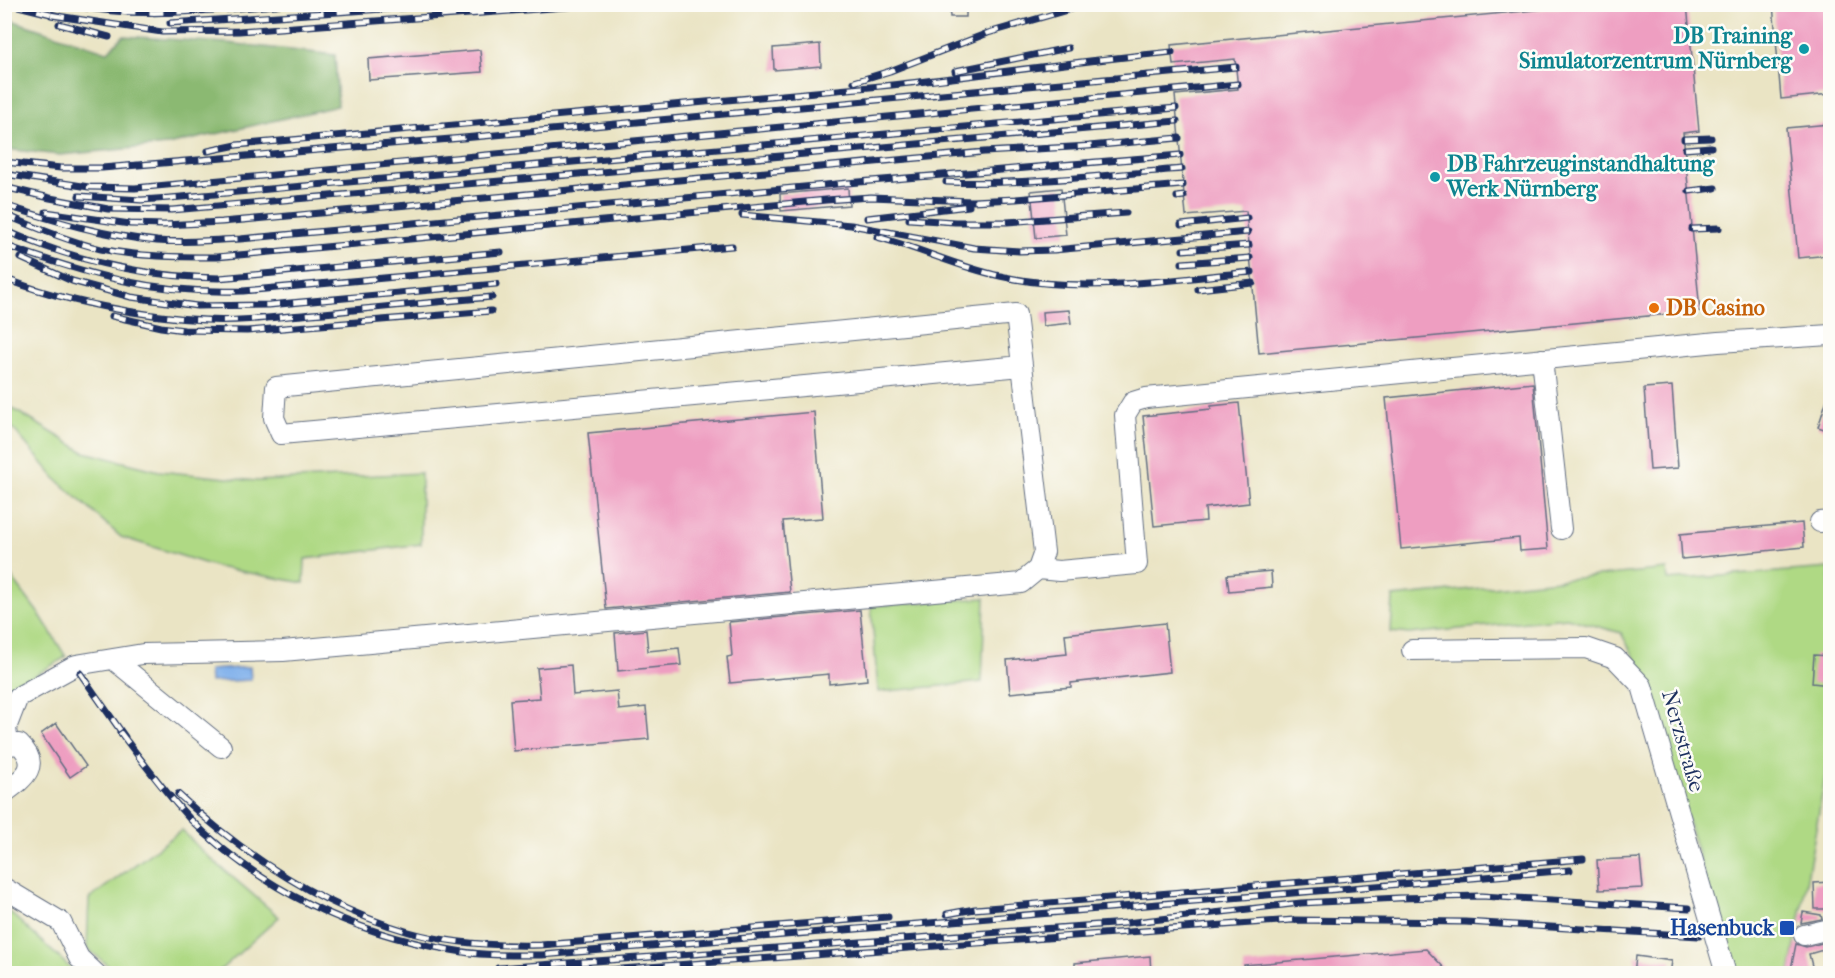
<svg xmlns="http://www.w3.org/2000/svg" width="1835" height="978" viewBox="0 0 1835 978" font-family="'IM FELL French Canon',serif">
	<rect width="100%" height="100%" fill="#fdfcf7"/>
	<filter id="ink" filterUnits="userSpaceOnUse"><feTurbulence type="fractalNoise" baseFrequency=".0167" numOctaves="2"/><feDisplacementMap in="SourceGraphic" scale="12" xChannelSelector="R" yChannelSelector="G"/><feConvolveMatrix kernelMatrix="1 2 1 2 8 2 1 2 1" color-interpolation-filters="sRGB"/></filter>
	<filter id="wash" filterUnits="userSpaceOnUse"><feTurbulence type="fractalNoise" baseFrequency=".008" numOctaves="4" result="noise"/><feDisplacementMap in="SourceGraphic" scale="24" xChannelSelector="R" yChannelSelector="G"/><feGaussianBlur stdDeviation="1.35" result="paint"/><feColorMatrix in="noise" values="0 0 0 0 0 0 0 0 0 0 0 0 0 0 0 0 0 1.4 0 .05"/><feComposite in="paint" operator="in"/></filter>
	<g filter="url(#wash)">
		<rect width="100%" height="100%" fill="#eae4c4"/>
		<path fill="#afd984" stroke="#658471" stroke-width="1.5" d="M5,404L84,452L159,471L256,481L421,473V544L305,559L304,583L217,567L121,537L55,478L5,419Z
			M4,567L42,618L66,657L5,693Z
			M1830,568V750L1790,973H1734L1643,673L1621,633L1567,618L1409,634L1391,632L1393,597L1667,569L1668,580Z
			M985,598L982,682L878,692L871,606Z
			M182,830L202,851L279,917L217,973H117L87,948L89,899Z
			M4,908H5L76,973H5Z"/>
		<path fill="#8bb972" stroke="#537468" stroke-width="1.5" d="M5,18L107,52L123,36L227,43L335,55L338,106L168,145L60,155L5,149Z"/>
		<path fill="#80b0eb" stroke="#4e70a4" stroke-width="1.5" d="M250,667L251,680L210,682L209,670Z"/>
		<g id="blocks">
			<path fill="#ee9ec1" d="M949,4H966V17H950Z
				M1597,4H1687L1699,131L1683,133L1700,311L1259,353L1246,211L1186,216L1175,95L1238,89L1235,59L1173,65L1171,45Z
				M1773,4H1830V94L1781,99Z
				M820,44L821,66L774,70L773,48Z
				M480,50L482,72L369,80L368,59Z
				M1830,124V255L1798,258L1786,128Z
				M848,188L849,205L781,211L780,194Z
				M1061,188L1066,235L1036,238L1031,191Z
				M1069,310L1071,323L1043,326L1042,312Z
				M1533,383L1548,549L1520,551L1519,538L1401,549L1386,398Z
				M1672,386L1678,468L1650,470L1644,388Z
				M1828,396H1830V431L1818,427Z
				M1239,403L1249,503L1205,508L1206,521L1154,526L1143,416L1211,409V406Z
				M814,412L823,518L783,521L790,592L606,609L588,433Z
				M1802,523L1804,547L1682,559L1680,534Z
				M1271,571L1272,587L1229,591L1227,575Z
				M860,610L867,680L829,684V674L730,683L727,657L732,656L729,622Z
				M1165,623L1170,672L1071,683V687L1010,693L1007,660L1067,654L1065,634Z
				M646,630L648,651L679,648L681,665L618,671L615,633Z
				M1814,655L1830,656V685L1812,683Z
				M571,665L573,695L617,691L619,710L646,707L649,739L514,751L510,700L540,698L537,668Z
				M56,723L86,766L70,777L41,734Z
				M1640,858L1643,888L1599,890L1597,860Z
				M1830,882V909H1815L1814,883Z
				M1803,912L1821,915L1822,919L1801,923Z
				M1830,941V948L1809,954L1814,974H1790L1796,944L1806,947Z
				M1426,949L1450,974H1244V965Z
				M1150,956L1151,974H1075V963Z
				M1636,956L1672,961L1670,974H1634Z"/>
		</g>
	</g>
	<g filter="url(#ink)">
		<use href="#blocks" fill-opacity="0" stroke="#636e82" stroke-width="1.5"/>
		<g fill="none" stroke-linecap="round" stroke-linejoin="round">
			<g stroke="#636e82" stroke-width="22">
				<path id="minor" d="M1542,359L1561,529
					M1820,522L1830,521
					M1038,569L1059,571L1137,564L1125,415L1133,402L1146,398L1718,342L1830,335
					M1412,650L1586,648L1615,658L1642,686L1726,974
					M113,659L221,747
					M8,745L6,728L18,697L76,665L143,654L283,651L1021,583L1038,569L1044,552L1016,314L276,387L274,418L281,434L1022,366
					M4,749L8,745L19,744C42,766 24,778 4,793
					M4,888L61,922L79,958L96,974
					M1804,935L1830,929"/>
			</g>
			<use href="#minor" stroke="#fff" stroke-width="20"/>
			<g stroke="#1b2f5e" stroke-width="7">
				<path id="rail" d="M10,4L59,16
					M66,4C139,20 213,10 287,4
					M51,15L162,32L239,31L606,4
					M170,23L459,4
					M59,24L109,37
					M955,71L1068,48
					M854,82L890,71L988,33L1088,4
					M1684,139L1711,138
					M1685,149L1711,147
					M208,151L237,145L892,85C985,75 1078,61 1172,52
					M4,162L61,168H102L463,138L1236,67
					M4,174L89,187L135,188L1238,84
					M946,182C1025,185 1103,175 1182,169
					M4,187L50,198L108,209L172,210L1177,121
					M1689,191L1715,188
					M79,196L141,200L170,198L1176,108
					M1177,197L1184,196
					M4,205C55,221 104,236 157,241C185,243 213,240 240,239L847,183L1180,155
					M46,212L130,224L164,225L222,222L984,152L1089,146L1179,138
					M4,214C36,228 68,241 101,249C139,257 178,257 217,257L826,200L871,197L972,201L1016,199L1183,185
					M742,215L851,225L974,248L1019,251L1054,250L1248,232
					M867,218L969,206
					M909,219L955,222H1007L1126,213
					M1181,225L1247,218
					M1692,229L1719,228
					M4,230C74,261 143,277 219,278L501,252
					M877,237C919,248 958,267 1000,276C1083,295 1169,279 1252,272
					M4,245C89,275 152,294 243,291L732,246
					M1183,250L1249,245
					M21,258L72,281L131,297L197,306L269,305L496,284
					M1182,263L1250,258
					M4,278C61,301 144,317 205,320C245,322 285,316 324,313C380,307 436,302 492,297
					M1198,289L1253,283
					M112,316L161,327L184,330L247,331L491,311
					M80,673L125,737
					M120,732C142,761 164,791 189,818C258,888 354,934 451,950C481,956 511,955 542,955L1570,870
					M178,794C244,855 322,907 409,932C451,944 497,946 541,945L888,917
					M947,914L975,909L1583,859
					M498,968L1126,923L1301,903L1399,898L1481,896L1689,908
					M553,974L1293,920L1465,922L1699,936"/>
			</g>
			<use href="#rail" stroke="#fdfcf7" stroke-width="4.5" stroke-dasharray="14" stroke-linecap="butt"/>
		</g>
	</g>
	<g fill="#0f9aa8" stroke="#fdfcf7" stroke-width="2">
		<circle cx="1804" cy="49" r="6"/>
		<circle cx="1435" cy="177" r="6"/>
	</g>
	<circle fill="#e8710a" stroke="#fdfcf7" stroke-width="2" cx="1654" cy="308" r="6"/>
	<rect fill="#1a4fb4" stroke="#fdfcf7" stroke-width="2" x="1779" y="920" width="16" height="16" rx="3"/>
	<g text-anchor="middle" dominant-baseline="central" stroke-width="5" stroke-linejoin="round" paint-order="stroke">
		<g font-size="22" font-weight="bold" fill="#0d838f" stroke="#fdfcf7" text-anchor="end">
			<text x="1792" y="36">DB Training<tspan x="1792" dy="25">Simulatorzentrum Nürnberg</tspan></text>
			<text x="1447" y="164" text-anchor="start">DB Fahrzeuginstandhaltung<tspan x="1447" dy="25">Werk Nürnberg</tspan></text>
		</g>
		<g font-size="22" font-weight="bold" fill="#c56008" stroke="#fdfcf7" text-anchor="start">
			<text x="1666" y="308">DB Casino</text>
		</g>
		<g font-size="22" fill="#1b2f5e" stroke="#fdfcf7">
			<text transform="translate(1683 741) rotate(74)">Nerzstraße</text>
		</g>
		<g font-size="22" font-weight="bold" fill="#164399" stroke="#fdfcf7" text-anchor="end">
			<text x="1774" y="928">Hasenbuck</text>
		</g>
	</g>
	<rect width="1835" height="978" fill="none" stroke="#fdfcf7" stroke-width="24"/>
</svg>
